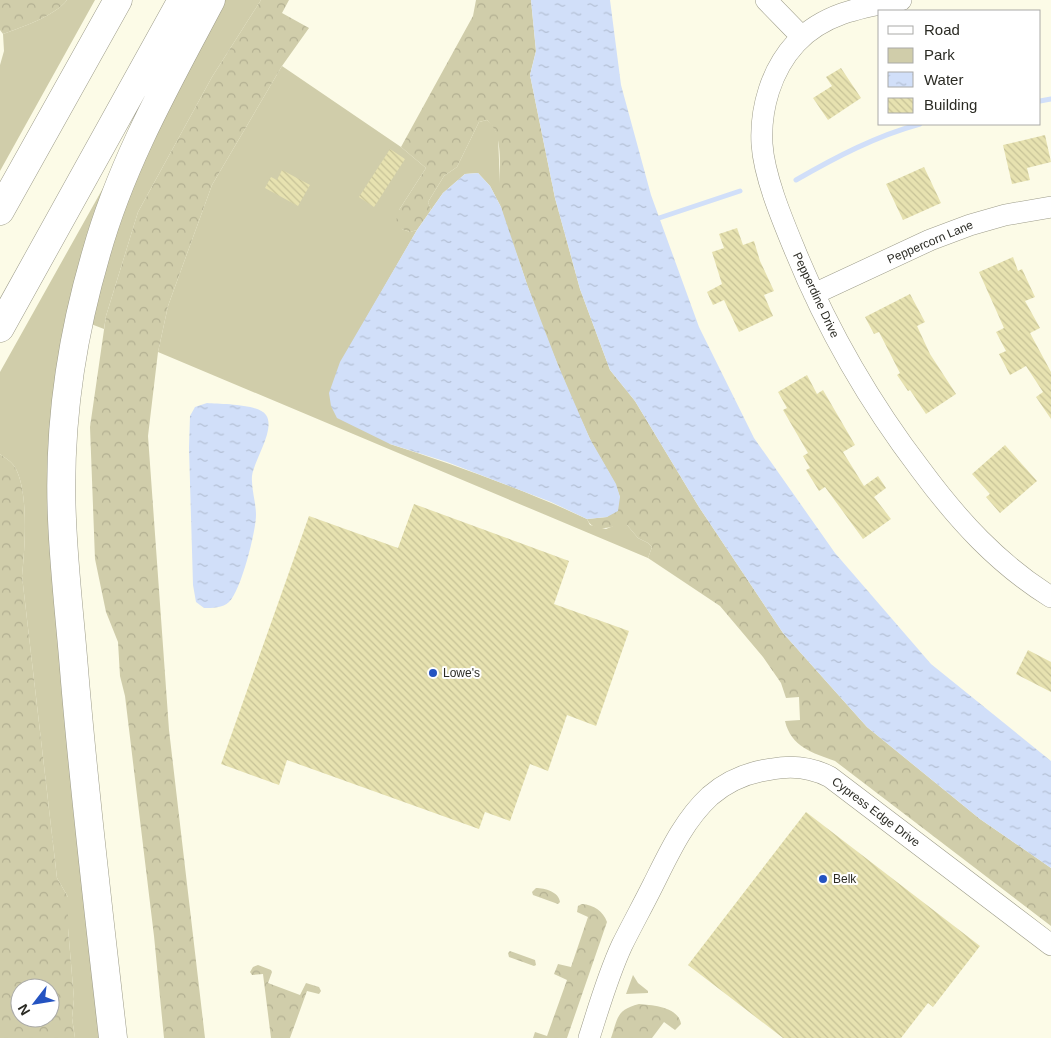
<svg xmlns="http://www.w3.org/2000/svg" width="1051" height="1038" viewBox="0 0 1051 1038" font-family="Arial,sans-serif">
	<defs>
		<pattern id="forest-crowns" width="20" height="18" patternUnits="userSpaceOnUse" patternTransform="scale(1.25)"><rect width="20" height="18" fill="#d0cdaa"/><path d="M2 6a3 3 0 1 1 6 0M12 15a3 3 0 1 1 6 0" fill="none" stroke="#b3b092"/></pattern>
		<pattern id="water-ripples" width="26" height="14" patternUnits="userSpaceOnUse" patternTransform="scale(1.25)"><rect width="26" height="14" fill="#d1dff9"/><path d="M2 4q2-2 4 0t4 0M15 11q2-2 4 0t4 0" fill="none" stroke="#b4c0d5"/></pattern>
		<pattern id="building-back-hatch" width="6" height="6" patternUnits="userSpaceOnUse" patternTransform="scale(1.25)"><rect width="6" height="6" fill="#e7e2b0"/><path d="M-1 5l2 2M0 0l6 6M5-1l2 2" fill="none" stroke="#c6c297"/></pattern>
	</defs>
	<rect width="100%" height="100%" fill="#fcfbe7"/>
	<path fill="#d0cdaa" d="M67,0H95L0,171V65L4,51L3,34C22,27 55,16 67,0Z
		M222,0H261L212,77L138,212L106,316L104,329L91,324L124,197Z
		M282,66L401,147L426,168L399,210L402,229L410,232L417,230L341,362L390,444C457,466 523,489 587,519L590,525L606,529L618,524L627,525L638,538L648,543L652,547L648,558L158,352L168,306L212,185Z
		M487,120L492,124L498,136L501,207L490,186L478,173L465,174L443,193L431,210L428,202L444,176L457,167L479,122Z
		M112,172L65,368L101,1038H75L72,1018L74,999L68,928V897L57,878L22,576C25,547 29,492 15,467C11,461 5,458 0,454V372Z
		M633,975L638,983L648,991V993L626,994Z"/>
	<path fill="url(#forest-crowns)" fill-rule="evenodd" d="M0,0H67C55,16 22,27 3,34L0,30Z
		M261,0H289L282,13L309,28L282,66L212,185L168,306L158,352L148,436L169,730L205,1038H164L154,936L125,696L120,676L118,642L106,612L95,559L90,427L106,316L138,212L212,77Z
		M476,0H531L536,51L530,75L555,198L580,289L610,370L635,401L699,507L783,633L867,727L980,819L1051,868V926L835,761C813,753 791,747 785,721L800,720L799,697L786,698L781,683L763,657L720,606L648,558L652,547L648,543L638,538L627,525C613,524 595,536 587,519L607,517L620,497C613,475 599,458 589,437C563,380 539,321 519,261C513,244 505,225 501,207C496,183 508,137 487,120L479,122L457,167L444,176L428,202L431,210L417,230L410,232L402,229L396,221L399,210L426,168L401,147L473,16Z
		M0,454C5,458 11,461 15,467C29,492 25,547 22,576L57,878L68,897V928L74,999L72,1018L75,1038H0ZM20,988H50V1018H20Z
		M536,888C545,888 559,892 560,902L558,904L533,895L532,892Z
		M582,904C594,905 603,911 607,922L567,1038H533L535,1032L547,1036L567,980L554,974L558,964L571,967L588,917L577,912L578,906Z
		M510,951L535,960L536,965L534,966L509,957L508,953Z
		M258,965L271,970L272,972L268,983L300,995L306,983L319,987L321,991L319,994L307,991L290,1038H271L263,974L252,975L250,972L253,967Z
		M639,1004C652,1005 679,1007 681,1024L675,1030L664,1022L652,1038H611C618,1018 616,1010 639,1004Z"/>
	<path fill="url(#water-ripples)" d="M531,0H610L621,85L651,195L699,327L754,438L835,553L931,664L1051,761V868L980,819L867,727L783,633L699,507L635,401L610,370L580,289L555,198L530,75L536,51Z
		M478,173L490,186L501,207L528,287L558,365L590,439L616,484L620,497L618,511L607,517L587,519L551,502L447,462L390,444L337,418L331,406L329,393L340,362L417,230L443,193L465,174Z
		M207,403C221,404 259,404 266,415C276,429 254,460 252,476C251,489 256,502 256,515C256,531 241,591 229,602C223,608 212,608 204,608L196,602L193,585L189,448L190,416L195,407Z"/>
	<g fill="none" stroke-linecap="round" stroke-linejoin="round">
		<path stroke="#d1dff9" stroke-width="5" d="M1040,101L1051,99
			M796,180C836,157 876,136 920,124
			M659,218L740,191"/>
	</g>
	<path fill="url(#building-back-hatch)" d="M841,68L861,98L828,120L813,98L832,86L826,77Z
		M1045,135L1051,162L1027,168L1030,180L1012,184L1003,145Z
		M390,149L405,159L374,207L359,197Z
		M924,167L941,203L903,220L886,184Z
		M282,170L310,185L298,206L265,188L271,177L277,180Z
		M737,228L743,245L754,241L760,261L774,291L764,295L773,316L739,332L724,300L713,305L707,292L722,284L712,252L724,248L719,234Z
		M1013,257L1018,271L1022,269L1035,297L1025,301L1040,328L1030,333L1051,372V419L1036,397L1043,392L1026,366L1010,375L999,354L1006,351L996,332L1004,328L979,272Z
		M910,294L925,322L917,326L930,354L956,394L926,414L910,390L908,391L897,375L900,373L879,332L874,334L865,317Z
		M807,375L817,394L823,390L855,445L843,452L864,486L878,476L886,488L874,497L891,519L863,539L825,487L819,491L806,470L810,468L803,456L808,453L783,410L787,408L778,392Z
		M1005,445L1037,481L1000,513L986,497L990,494L972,474Z
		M414,504L569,561L554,604L629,631L596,726L567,715L548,771L530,764L510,821L485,812L479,829L287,760L279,785L221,764L309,516L398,548Z
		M1028,650L1051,662V692L1016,674Z
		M806,812L980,946L933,1007L928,1003L901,1038H783L688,965Z"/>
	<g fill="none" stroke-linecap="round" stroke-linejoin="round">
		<g stroke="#9c9b89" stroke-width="22">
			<path id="minor" d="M766,0L802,37
				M901,0C863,7 824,13 796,43C771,70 760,109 762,144C764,176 782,219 794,248C826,327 869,402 921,470C958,520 998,564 1051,597
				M814,294L930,240L970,225L1005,215L1051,207
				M589,1038C599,1007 608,975 622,945C632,925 643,905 653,885C669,853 684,820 710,796C727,781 749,772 772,769C793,765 811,767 830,777L1051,945"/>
		</g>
		<g stroke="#9c9b89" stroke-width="29">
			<path id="highway" d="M0,211L118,0
				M0,328L182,0
				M113,1038C99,915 84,792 74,669C70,619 64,570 62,519C58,431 71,339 96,254C121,164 167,83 211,0"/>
		</g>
		<use href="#minor" stroke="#fff" stroke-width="21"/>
		<use href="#highway" stroke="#fff" stroke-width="28"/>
	</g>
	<g fill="#2453c1" stroke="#fff" stroke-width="2">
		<circle cx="433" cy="673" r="5"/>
		<circle cx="823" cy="879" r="5"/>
	</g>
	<g text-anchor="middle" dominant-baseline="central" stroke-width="4" stroke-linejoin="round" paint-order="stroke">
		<g font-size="12" fill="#2b2b24" stroke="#fff">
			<text transform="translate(930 242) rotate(-23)">Peppercorn Lane</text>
			<text transform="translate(816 295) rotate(65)">Pepperdine Drive</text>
			<text transform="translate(876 812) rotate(37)">Cypress Edge Drive</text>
		</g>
		<g font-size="12" fill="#2b2b24" stroke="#fff" text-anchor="start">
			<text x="443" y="673">Lowe's</text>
			<text x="833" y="879">Belk</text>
		</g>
	</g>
	<rect x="878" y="10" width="162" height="115" fill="#ffffff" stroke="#aaaaa7"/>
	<rect x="888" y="26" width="25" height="8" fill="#ffffff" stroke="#aaaaa7"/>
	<text x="924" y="35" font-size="15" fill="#2b2b24">Road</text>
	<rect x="888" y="48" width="25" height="15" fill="#d0cdaa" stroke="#aaaaa7"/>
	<text x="924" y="60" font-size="15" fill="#2b2b24">Park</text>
	<rect x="888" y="72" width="25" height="15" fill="url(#water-ripples)" stroke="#aaaaa7"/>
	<text x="924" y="85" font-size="15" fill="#2b2b24">Water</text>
	<rect x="888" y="98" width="25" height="15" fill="url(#building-back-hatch)" stroke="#aaaaa7"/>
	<text x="924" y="110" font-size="15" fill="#2b2b24">Building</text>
	<g transform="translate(35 1003) rotate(239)"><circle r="24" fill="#ffffff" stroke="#aaaaa7"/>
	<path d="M0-4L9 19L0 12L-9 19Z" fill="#2453c1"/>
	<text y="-8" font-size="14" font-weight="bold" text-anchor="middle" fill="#2b2b24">N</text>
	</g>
</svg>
